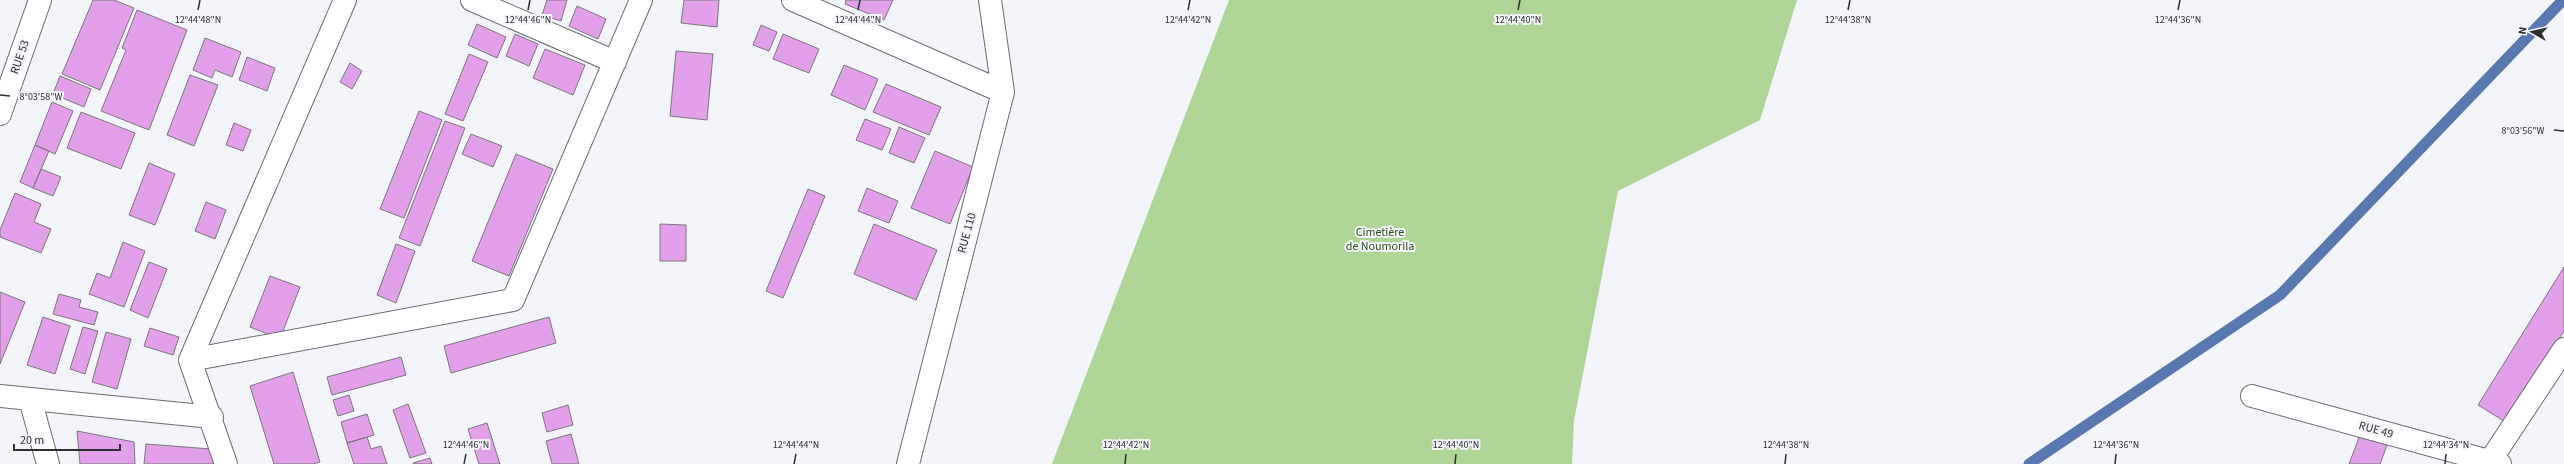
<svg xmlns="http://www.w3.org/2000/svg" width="2564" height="464" viewBox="0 0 2564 464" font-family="'Source Sans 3',sans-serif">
	<rect width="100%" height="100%" fill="#f3f4fa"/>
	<path fill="#aed596" d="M1229,0H1797L1760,120L1618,191L1574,421L1572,464H1052Z"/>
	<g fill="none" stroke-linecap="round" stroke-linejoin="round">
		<path stroke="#5978af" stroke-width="11" d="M2029,464L2280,295L2563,0"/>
	</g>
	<path fill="#e2a0eb" stroke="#7b777b" d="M93,0H114L134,8L100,90L62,74Z
		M547,0H567L561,21L542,15Z
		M684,0H719L717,27L681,23Z
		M846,0H893L884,20L845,4Z
		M577,6L606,19L598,39L569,26Z
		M137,10L187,30L149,130L101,111L126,50L122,48Z
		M477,24L506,37L497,58L468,45Z
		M761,25L777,32L769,51L753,45Z
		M515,34L538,44L529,66L506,56Z
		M783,34L819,49L809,73L773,59Z
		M205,38L241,52L232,77L215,70L212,78L193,70Z
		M545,49L585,65L573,95L533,78Z
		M676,51L713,54L707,120L670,116Z
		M469,54L488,62L463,121L445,114Z
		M247,57L275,68L267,91L239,80Z
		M350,63L362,71L352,89L340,82Z
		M844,65L878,79L865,110L831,95Z
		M190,75L218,85L194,146L167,135Z
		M60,76L91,89L84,107L53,94Z
		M886,84L941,107L929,135L873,112Z
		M52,102L73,111L55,154L35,145Z
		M419,111L442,120L404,218L380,209Z
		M81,112L135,133L121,169L67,148Z
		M865,119L891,129L882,150L856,140Z
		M445,121L465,128L420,246L399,238Z
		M234,123L251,130L243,151L226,145Z
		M899,127L925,138L914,163L889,153Z
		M471,134L502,146L493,167L462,154Z
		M35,145L49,151L33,188L20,182Z
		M935,151L973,167L950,224L911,208Z
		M516,154L553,169L509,276L472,261Z
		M149,163L175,174L155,225L129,215Z
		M41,169L61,177L53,196L33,188Z
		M867,188L898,201L889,223L858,211Z
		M808,189L825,196L783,298L766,291Z
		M15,193L41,204L34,222L51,229L41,253L0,237V230Z
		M206,202L226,210L215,239L195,231Z
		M660,224L686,225V261H660Z
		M874,224L937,250L916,300L854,274Z
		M123,242L145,251L124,307L89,294L97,273L110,278Z
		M396,244L415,251L396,303L377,295Z
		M149,262L167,269L148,318L130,310Z
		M2564,267V331L2507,423L2478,405Z
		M270,276L300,287L280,339L250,327Z
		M0,292L25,302L0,364Z
		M59,294L81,300L79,307L98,312L94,325L53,314Z
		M43,317L70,326L55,374L27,365Z
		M549,317L556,343L451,373L444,346Z
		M83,327L98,331L85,374L70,369Z
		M150,328L179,337L173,355L144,346Z
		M106,332L131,339L117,389L92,382Z
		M401,357L406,375L332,395L327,377Z
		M293,372L320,462L313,464H274L250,386Z
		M349,395L354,411L338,416L333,400Z
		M408,404L426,453L410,458L393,410Z
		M568,405L573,425L547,432L542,413Z
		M367,414L374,435L347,443L341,422Z
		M487,423L500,464H479L468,429Z
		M77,431L134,442L135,464H80Z
		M571,434L579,464H552L546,441Z
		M2360,435L2387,445L2380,464H2349Z
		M367,437L371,449L381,446L387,464H354L347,443Z
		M146,444L211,449L216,464H144Z
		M430,458L432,464H413V463Z"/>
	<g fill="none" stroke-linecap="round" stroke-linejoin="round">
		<g stroke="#6b6c71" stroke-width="24">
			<path id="minor" d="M472,0L615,62
				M793,0L1003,92
				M0,114L40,0
				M190,360L513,300L641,0
				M0,396L212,417
				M2252,396L2500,464
				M30,399L48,464
				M2490,461L2564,349
				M226,464L190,360L345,0
				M908,464L1003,92L990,0"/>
		</g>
		<use href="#minor" stroke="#fff" stroke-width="22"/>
	</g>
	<path fill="none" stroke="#2f2f31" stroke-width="1.5" d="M198,10L200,0M528,10L530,0M858,10L860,0M1188,10L1190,0M1518,10L1520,0M1848,10L1850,0M2178,10L2180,0M0,95L10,96M2554,130L2564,131M464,464L466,454M794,464L796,454M1125,464L1126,454M1455,464L1456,454M1785,464L1786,454M2115,464L2116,454M2445,464L2446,454"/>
	<g text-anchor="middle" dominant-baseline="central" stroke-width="4" stroke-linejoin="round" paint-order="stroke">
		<g font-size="12" fill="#2f2f31" stroke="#f3f4fa">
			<text transform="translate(20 57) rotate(-71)">RUE 53</text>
			<text transform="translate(967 233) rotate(-75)">RUE 110</text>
			<text transform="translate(2376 430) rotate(15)">RUE 49</text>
		</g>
		<g font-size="12" fill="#2e4f15" stroke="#f3f4fa">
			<text x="1380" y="232">Cimetière<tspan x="1380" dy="14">de Noumorila</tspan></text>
		</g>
	</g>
	<g font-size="10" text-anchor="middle" fill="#2f2f31" stroke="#f3f4fa" stroke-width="4" stroke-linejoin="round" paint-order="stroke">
		<text x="198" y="23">12°44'48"N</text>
		<text x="528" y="23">12°44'46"N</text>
		<text x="858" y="23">12°44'44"N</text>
		<text x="1188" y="23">12°44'42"N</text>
		<text x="1518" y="23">12°44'40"N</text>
		<text x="1848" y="23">12°44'38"N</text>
		<text x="2178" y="23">12°44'36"N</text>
		<text x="41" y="100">8°03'58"W</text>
		<text x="2523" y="134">8°03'56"W</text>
		<text x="466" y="448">12°44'46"N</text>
		<text x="796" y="448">12°44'44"N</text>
		<text x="1126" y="448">12°44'42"N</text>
		<text x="1456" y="448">12°44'40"N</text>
		<text x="1786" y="448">12°44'38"N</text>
		<text x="2116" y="448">12°44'36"N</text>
		<text x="2446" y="448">12°44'34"N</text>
	</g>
	<g transform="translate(2532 32) rotate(278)" stroke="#f3f4fa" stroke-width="3" paint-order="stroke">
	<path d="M0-3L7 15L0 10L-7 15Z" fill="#2f2f31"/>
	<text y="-6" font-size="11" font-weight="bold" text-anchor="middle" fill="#2f2f31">N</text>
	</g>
	<path d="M14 444v6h106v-6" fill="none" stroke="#2f2f31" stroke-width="2"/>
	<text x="20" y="444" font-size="12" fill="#2f2f31" stroke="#f3f4fa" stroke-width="3" paint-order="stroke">20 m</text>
</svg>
